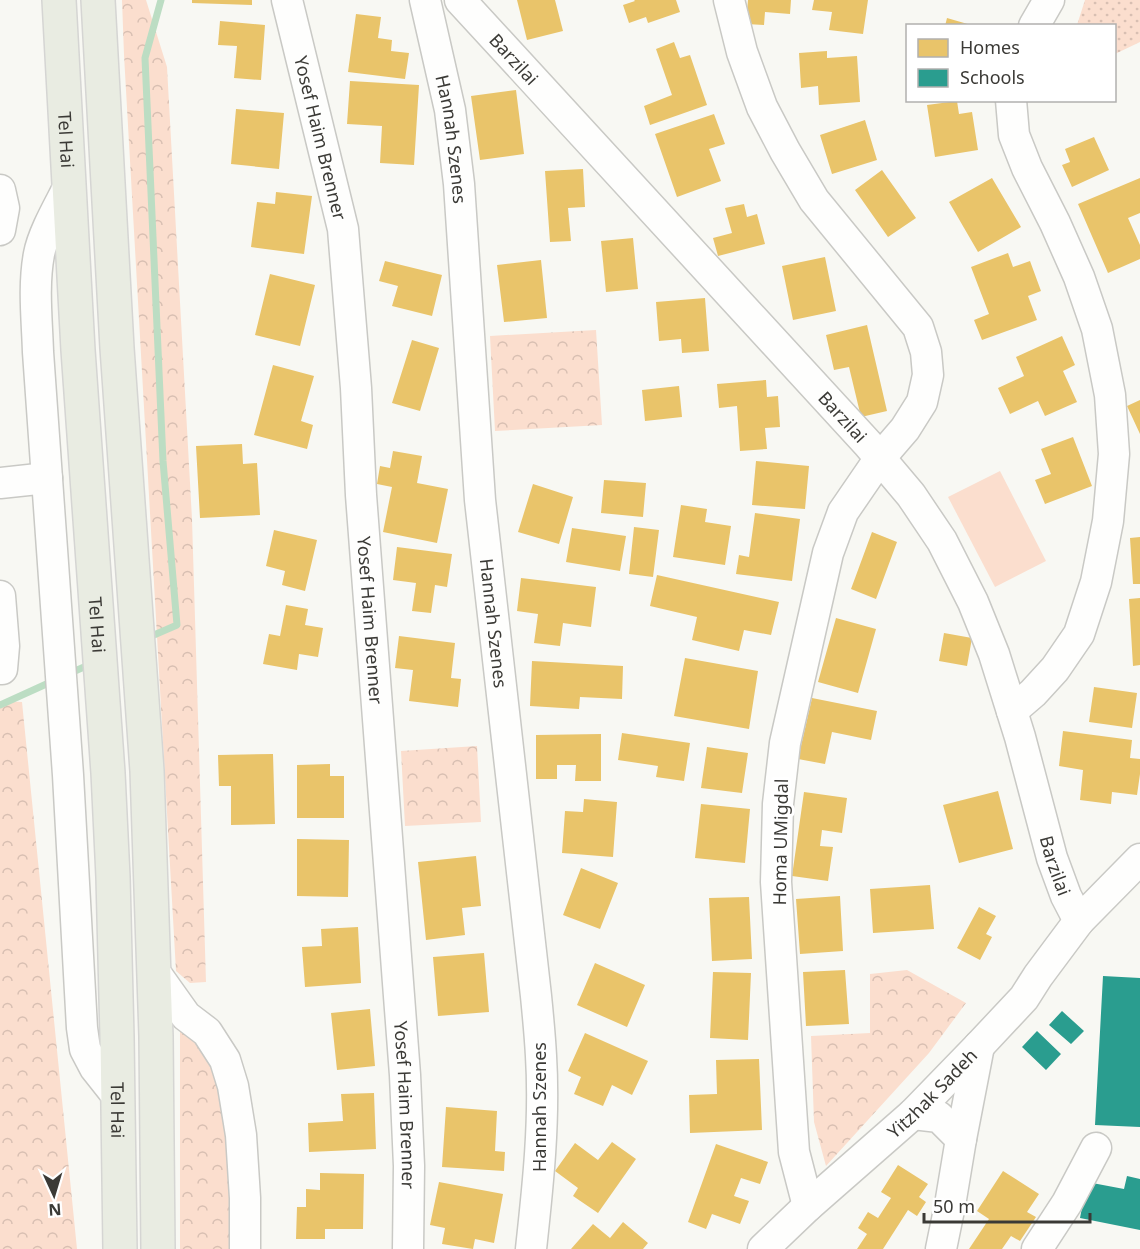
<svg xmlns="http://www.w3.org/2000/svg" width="1140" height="1249" viewBox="0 0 1140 1249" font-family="'Noto Sans',sans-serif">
	<defs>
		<pattern id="grass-dots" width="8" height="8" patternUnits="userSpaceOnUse" patternTransform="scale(1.5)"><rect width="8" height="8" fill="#fbdece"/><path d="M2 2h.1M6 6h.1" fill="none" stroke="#d8bfb2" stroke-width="1.8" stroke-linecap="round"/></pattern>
		<pattern id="forest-crowns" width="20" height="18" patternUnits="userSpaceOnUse" patternTransform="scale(1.5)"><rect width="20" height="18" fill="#fbdece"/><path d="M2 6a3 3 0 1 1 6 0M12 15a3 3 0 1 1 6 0" fill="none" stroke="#d8bfb2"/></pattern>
	</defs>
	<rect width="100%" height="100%" fill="#f8f8f3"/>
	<path fill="url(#grass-dots)" d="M1085,0H1140V42L1115,54L1114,26L1077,25Z"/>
	<path fill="url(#forest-crowns)" d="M122,0H146L167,67L192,519L206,982L190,983L176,971L124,55Z
		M596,330L602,425L495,431L490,336Z
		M0,701L22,702L77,1249H0Z
		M477,746L481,822L405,826L401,751Z
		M907,970L966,1003L929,1053L826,1166L814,1122L811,1036L870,1033V974Z
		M180,1022L201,1037L225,1087L237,1249H180Z"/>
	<path fill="#fbdece" d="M1000,471L1046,561L995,587L948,497Z"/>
	<path fill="#e9c46a" d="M192,0H252V5L192,3Z
		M517,0H555L563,31L527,40Z
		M634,0H676L680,12L648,23L646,17L629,23L623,5L635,1Z
		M748,0H791L790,14L765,12L764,25L746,24Z
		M814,0H868L863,34L829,30L832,12L812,10Z
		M356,14L381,17L378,38L392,40L391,51L409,53L405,79L348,72Z
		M947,18L971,25V26H945Z
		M220,21L265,25L261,80L234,78L237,46L218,45Z
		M674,42L680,58L690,55L707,105L650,125L644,106L672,95L656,49Z
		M827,51V58L857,56L860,102L819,105L818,86L801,88L799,53Z
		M350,81L419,85L414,165L380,163L382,126L347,124Z
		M516,90L524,154L480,160L471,96Z
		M957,101L959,114L972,112L978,150L935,157L927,105Z
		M236,109L284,113L279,169L231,164Z
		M714,114L725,144L709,149L721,181L677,197L655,134Z
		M865,120L877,160L832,174L820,135Z
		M1094,137L1109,170L1072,187L1062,165L1070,162L1065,149Z
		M583,169L585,207L568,208L571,241L550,242L545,171Z
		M882,170L916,218L888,237L855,190Z
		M992,178L1021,227L978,252L949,202Z
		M1140,178V213L1128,218L1140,245V259L1108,273L1078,204Z
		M276,192L312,196L304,254L251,247L257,202L275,204Z
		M744,204L747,217L757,214L765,244L718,256L713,238L732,233L725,208Z
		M633,238L638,289L606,292L601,241Z
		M1008,253L1013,267L1030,261L1041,291L1028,296L1037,320L982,340L974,320L989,314L971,267Z
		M825,257L836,311L793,320L782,266Z
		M541,260L547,318L504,322L497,265Z
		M385,261L442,275L432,316L392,306L398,286L379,281Z
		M270,274L315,285L300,346L255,335Z
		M705,298L709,351L682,353L681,339L659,341L656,302Z
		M867,325L887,411L861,417L849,367L834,370L826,335Z
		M1062,336L1075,365L1063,371L1077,402L1045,416L1038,401L1010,414L998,388L1024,376L1016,357Z
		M412,340L439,348L420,411L392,403Z
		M273,365L314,376L301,421L313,425L307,449L254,435Z
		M766,380L767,397L778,396L780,427L765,428L767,449L740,451L737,406L719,408L717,384Z
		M679,386L682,417L645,421L642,390Z
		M1140,400V434L1127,406Z
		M1073,437L1092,486L1045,504L1035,480L1051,474L1041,449Z
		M242,444L243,464L257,463L260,515L200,518L196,446Z
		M393,451L422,456L417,483L448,489L437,543L383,532L392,487L377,484L380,466L390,468Z
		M756,461L809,466L805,509L752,505Z
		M604,480L646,483L643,517L601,513Z
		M533,484L573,497L559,544L518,532Z
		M681,505L707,509L705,522L731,526L725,565L673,557Z
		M755,513L800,519L792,581L736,574L739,555L749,557Z
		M634,527L659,530L653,577L629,574Z
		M572,528L626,536L620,571L566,562Z
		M274,530L317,540L305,591L282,585L285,571L266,566Z
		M872,532L897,542L876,599L851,589Z
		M1140,537V584H1133L1130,538Z
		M397,547L452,554L447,587L435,585L431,613L412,611L416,583L393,580Z
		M657,575L779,602L771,635L744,630L739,651L692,640L697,617L650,606Z
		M521,578L596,587L591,627L563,623L560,646L534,643L538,614L517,611Z
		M1140,598V665L1133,666L1129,599Z
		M286,605L308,609L305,625L323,628L318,657L299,654L297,670L263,664L269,634L280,636Z
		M836,618L876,629L858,693L818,682Z
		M944,633L972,638L967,666L939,661Z
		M399,636L455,643L451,678L461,679L458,707L409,701L413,670L395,668Z
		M685,658L758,671L749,729L674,716Z
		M532,661L623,666L622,699L580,697L579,709L530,706Z
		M1094,687L1137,693L1132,728L1089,722Z
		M812,698L877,711L871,740L832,732L825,764L798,759Z
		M1063,731L1132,740L1130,758L1140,759V774L1137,795L1112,792L1111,804L1080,800L1083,770L1059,766Z
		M622,733L690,743L684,781L656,777L658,766L618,760Z
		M601,734V781H575L576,765H557V779H536V735Z
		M707,747L748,753L742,793L701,788Z
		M273,754L275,824L231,825V786H219L218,755Z
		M330,764V776H344V818H297V765Z
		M998,791L1013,849L959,863L943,805Z
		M804,792L847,798L842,833L822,830L820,846L833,847L828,881L792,876Z
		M584,799L617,802L613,857L562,853L565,811L583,812Z
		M701,804L750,809L745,863L695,858Z
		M297,839L349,840L348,897L297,896Z
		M476,856L481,906L462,908L465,935L426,940L418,862Z
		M581,868L618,883L600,929L563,915Z
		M930,885L934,929L873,933L870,889Z
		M840,896L843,951L800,954L796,899Z
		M749,897L752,959L712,961L709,898Z
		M979,907L996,916L986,934L992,937L980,960L957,948Z
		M358,927L361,983L305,987L302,947L322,946L321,929Z
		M484,953L489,1012L438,1016L433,957Z
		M595,963L645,985L627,1027L577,1005Z
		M845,970L849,1024L806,1026L803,972Z
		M713,972L751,973L748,1040L710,1038Z
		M370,1009L375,1066L337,1070L331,1013Z
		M585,1033L648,1061L632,1095L612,1085L603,1106L574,1094L581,1077L568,1071Z
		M759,1059L762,1130L690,1133L689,1095L717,1094L716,1060Z
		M374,1093L376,1149L309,1152L308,1123L343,1121L341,1094Z
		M446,1107L497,1111L495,1151L505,1152L504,1171L442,1167Z
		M612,1142L636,1159L598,1213L573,1196L578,1188L555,1171L575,1143L598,1160Z
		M716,1144L768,1162L760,1184L741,1178L734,1196L749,1201L740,1224L712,1214L706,1229L688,1222Z
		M898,1165L928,1184L919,1197L926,1202L917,1216L908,1210L883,1249H857L867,1234L858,1228L868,1212L878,1218L891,1198L881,1192Z
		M1003,1171L1039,1194L1027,1212L1036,1217L1020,1241L1011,1236L1002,1249H969L989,1219L977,1211Z
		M320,1173L364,1174L363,1229H325V1239H296L297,1207H306V1189L320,1190Z
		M439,1182L503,1194L494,1243L475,1239L473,1249L442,1244L445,1228L430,1225Z
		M623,1222L648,1243L643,1249H571L593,1224L610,1238Z"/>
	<path fill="#2a9d8f" d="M1103,976L1140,978V1127L1095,1125Z
		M1062,1011L1084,1031L1071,1044L1049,1025Z
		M1037,1031L1061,1054L1046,1070L1022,1047Z
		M1127,1176L1140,1179V1230L1080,1218L1087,1182L1124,1189Z"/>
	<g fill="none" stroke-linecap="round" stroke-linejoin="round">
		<path stroke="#bcddc3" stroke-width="7" d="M147,638L177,625L163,461L145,58L161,0
			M68,674L91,664
			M0,705L53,681"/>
		<g stroke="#c9c9c5" stroke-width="33">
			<g id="minor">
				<path id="s1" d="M287,0L343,229L356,388L361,495L405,1075L409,1166L408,1249"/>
				<path id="s2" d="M425,0L450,110L459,184L480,500L536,996C538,1016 540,1036 541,1056C545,1120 538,1185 531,1249"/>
				<path id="s3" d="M460,0L868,444L911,495L942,541L973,602L994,654L1020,737L1052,858L1066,896L1079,921"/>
				<path d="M729,0L742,52L762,107L785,151L814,200L918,327L926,352L928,375L922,402L905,429L880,458L843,512L828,553L785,743L778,804L776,882L794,1152L808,1206"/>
				<path d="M1034,26L1049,0"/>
				<path d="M1011,100L1014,135L1027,168L1055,223L1079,277L1097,329L1110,395L1114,454L1108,521L1096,582L1079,634L1055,669L1033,693L1012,711"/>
				<path d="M69,186C59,206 43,233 39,254C33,286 37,320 38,352L68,775L82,1028L85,1049L95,1068L118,1097"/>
				<path d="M0,190L4,208L0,230"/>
				<path d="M0,483L47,478"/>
				<path d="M0,596L4,646L2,669H0"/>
				<path d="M154,971L186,1016L207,1032L225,1060L233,1086L241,1135L245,1198V1249"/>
				<path d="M913,1114L939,1117L961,1139L950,1205L941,1249"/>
				<path d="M961,1139L979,1046"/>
				<path id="s4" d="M763,1249L808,1206L913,1114L979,1046L1024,998L1038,976L1079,921L1140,859"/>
				<path d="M1037,1249L1067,1203L1096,1148"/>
			</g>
		</g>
		<g stroke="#d5d5d3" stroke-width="36">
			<g id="highway">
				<path id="s5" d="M59,0L78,350L108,773L113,877L117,1037L120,1249"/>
				<path d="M98,0L117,348L147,771L156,1036L158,1249"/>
			</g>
		</g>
		<use href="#minor" stroke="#fefefd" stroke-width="30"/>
		<use href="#highway" stroke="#e9ece2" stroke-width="33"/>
	</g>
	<g text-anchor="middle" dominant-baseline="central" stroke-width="6" stroke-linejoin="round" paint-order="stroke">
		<g font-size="18" fill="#3b3a36" stroke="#fff">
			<text stroke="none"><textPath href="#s3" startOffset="80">Barzilai</textPath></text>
			<text stroke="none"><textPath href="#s5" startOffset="140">Tel Hai</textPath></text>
			<text stroke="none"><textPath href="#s1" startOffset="142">Yosef Haim Brenner</textPath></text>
			<text stroke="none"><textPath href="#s2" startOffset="142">Hannah Szenes</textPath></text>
			<text stroke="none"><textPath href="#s3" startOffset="566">Barzilai</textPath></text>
			<text stroke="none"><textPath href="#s1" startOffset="628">Yosef Haim Brenner</textPath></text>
			<text stroke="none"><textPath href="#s5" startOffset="626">Tel Hai</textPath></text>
			<text stroke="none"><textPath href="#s2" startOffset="628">Hannah Szenes</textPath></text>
			<text transform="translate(780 842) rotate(-89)">Homa UMigdal</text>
			<text stroke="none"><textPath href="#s3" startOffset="1070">Barzilai</textPath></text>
			<text stroke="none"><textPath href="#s4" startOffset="230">Yitzhak Sadeh</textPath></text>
			<text stroke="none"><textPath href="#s1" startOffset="1114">Yosef Haim Brenner</textPath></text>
			<text transform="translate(539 1107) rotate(-90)">Hannah Szenes</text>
			<text stroke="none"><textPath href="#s5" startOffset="1112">Tel Hai</textPath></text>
		</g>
	</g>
	<rect x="906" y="24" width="210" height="78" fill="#ffffff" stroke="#b1b0af" stroke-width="1.5"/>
	<rect x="918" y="39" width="30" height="18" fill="#e9c46a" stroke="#b1b0af" stroke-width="1.5"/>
	<text x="960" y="54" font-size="18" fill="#3b3a36">Homes</text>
	<rect x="918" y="69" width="30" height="18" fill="#2a9d8f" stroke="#b1b0af" stroke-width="1.5"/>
	<text x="960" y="84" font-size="18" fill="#3b3a36">Schools</text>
	<g transform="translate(54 1195) rotate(176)" stroke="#ffffff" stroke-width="4.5" paint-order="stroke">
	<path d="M0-4.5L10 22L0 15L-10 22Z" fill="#3b3a36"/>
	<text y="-9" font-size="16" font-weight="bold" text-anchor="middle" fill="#3b3a36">N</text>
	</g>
	<path d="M924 1213v9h166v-9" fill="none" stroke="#3b3a36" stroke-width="3"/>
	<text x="933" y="1213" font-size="18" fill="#3b3a36" stroke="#ffffff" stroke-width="4.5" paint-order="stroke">50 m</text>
</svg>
